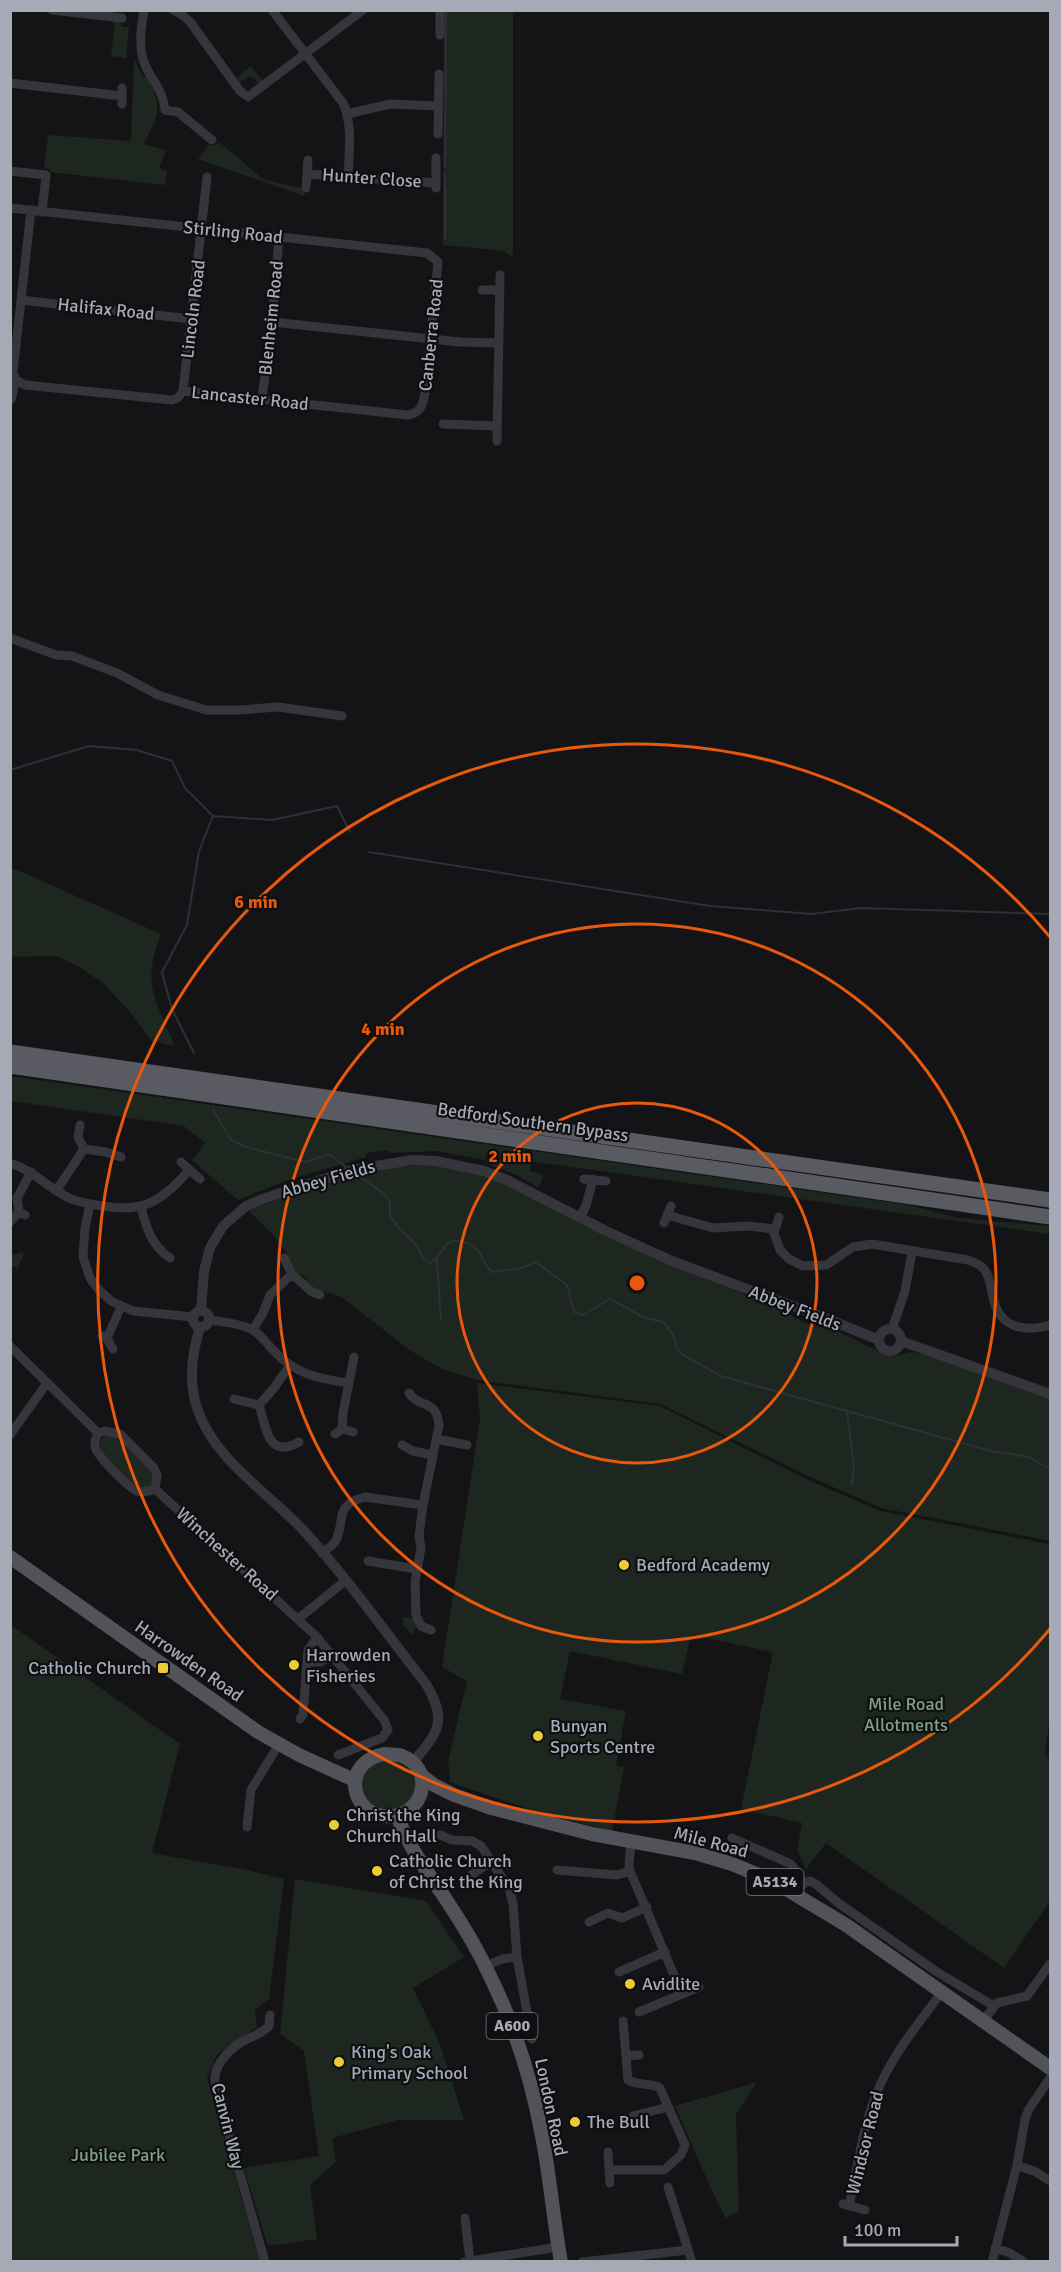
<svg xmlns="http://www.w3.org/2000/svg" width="1061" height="2272" viewBox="0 0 1061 2272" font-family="Signika,sans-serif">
	<rect width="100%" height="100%" fill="#141416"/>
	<path fill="#1e2620" d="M444,11H513V254L511,256L504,251L443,245Z
		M115,20L121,23V27H129L126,58L111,56Z
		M134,58L142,76L147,77C163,105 159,117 143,144L166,150L159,168L167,171L165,185L50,172V169L44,168L48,135L131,141Z
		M251,66L263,81L259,84L254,78L248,77L240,82L237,77Z
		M219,142L263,179L305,189L304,196L198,159L209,145H215Z
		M15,869L161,934C141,985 156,1000 175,1046L152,1041L128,1010L103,983L78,966L57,956L11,957V870Z
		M10,1076L909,1205L958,1218L1050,1226V1234L486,1155L485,1160L437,1151L391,1153L388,1150L367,1153L366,1157L288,1180L238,1200L192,1160L205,1143L184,1126L11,1101Z
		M487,1156L531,1164L530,1171L543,1175L539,1188L519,1176L486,1163Z
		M437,1164L465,1169L506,1183L634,1248L780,1309L805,1323L840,1332L883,1354L894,1356L910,1352L929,1355L1050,1397V1541L881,1508L808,1476L660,1404L477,1380L442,1369L411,1351L340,1296L313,1289L304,1276L294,1272C288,1245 266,1229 248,1210L327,1181L397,1167Z
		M21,1252L24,1253L18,1268L11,1266V1253L14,1255Z
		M477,1383L660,1406L806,1479L881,1511L1050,1544V1716L1045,1755L1050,1759V1901L1004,1968L826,1843L806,1869L797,1850L802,1823L741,1809L773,1652L691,1635L682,1674L570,1651L560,1699L626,1711L616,1766L624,1767L612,1831L531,1810L450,1782L448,1761L467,1681L442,1667L480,1419Z
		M108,1434C120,1438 147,1459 152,1472C153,1476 152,1482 151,1486C137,1493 111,1466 103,1454C100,1450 100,1445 100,1440Z
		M403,1617L414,1618L417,1625L412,1635L403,1625Z
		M11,1625L180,1744L152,1853L242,1869L284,1879L269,1999L255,2010L257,2027L217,2055L207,2078L260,2261H11Z
		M381,1760C406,1763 413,1764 417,1791L404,1807L387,1811L370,1806L360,1790L363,1771Z
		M295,1879L426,1901L464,1957L413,1988L440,2044L464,2120H398L332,2138L336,2162L310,2185L317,2239L268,2246L244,2168L319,2156L304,2051L280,2034Z
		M757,2082L736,2114L739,2211L726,2218L713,2193L675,2106Z"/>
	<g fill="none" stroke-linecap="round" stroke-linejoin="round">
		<path stroke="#2b3139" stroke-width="2" d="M445,167L446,10
			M445,238V174
			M10,770L89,746L137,750L172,761L185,788L213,816L199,851L187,925L162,972L172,1009L194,1053
			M213,816L272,820L337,806L350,832
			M369,852L710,906L811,914L861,908L1050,914
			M213,1109L230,1139L246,1147L305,1162L329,1154L346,1167
			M356,1174L385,1194L390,1203V1215L399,1228L415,1243L423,1258L430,1263C440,1259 441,1247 450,1242C454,1240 459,1241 464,1242C485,1248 478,1260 492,1272L521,1268L536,1262L567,1285L574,1312L583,1315L610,1299L645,1318L663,1322L672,1333L677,1348L683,1355L721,1376L991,1451L1029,1457L1050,1469
			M437,1260L441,1320
			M847,1411L854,1465L852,1485"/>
		<path stroke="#35353b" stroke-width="9" d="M52,10L122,18
			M144,10C141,26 138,52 146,67C154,84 163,90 165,110L178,112L212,140
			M173,10L181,14L191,23L240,91L248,97L363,10
			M272,10L343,103C353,126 349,152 348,176
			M440,35V10
			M10,83L122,96
			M122,104V88
			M347,114L390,104L439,106
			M438,134L439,74
			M10,171L46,175L42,212
			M307,174L436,183
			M306,188L308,160
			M436,188V158
			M10,208L427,253L438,262L425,393C423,404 421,413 408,415L183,391
			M482,290H499
			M21,300L191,319
			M272,322L460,342L499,343
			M16,380L25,385L172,400L178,398L183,391L207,177
			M262,398L272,322L279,237
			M11,400L16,380L13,372L31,210
			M443,424L497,426
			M497,441L500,275
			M10,638L56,655L72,656L117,673L158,695L206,710H239L278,707L342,716
			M80,1125L78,1137L84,1149
			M84,1149L106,1152L121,1157
			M181,1162L200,1179
			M10,1163C34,1171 42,1183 62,1194C72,1201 85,1203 97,1205C141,1214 161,1203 189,1170
			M584,1179L606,1181
			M56,1191L84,1149
			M90,1204L85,1228L83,1257L90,1278L98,1289L111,1301L133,1311L193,1317
			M141,1207C146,1228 152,1246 170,1258
			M25,1215L19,1212L17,1198L31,1172
			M667,1215L713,1228L747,1226L775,1229
			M580,1217L586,1206L593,1179
			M779,1217L774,1233L780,1250L789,1259L803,1266L826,1265L853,1247L872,1244L968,1260C974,1262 980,1264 984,1269C991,1278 991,1291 994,1301C1001,1329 1027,1332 1050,1325
			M10,1222L19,1212
			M664,1223L671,1206
			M284,1258L292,1274
			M210,1320C223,1322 238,1323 251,1329C261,1334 266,1343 274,1351C295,1374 319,1379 349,1383
			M892,1329L905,1291L912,1252
			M253,1330L263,1313L270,1295L292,1274L312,1292L320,1295
			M102,1336L107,1338L113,1349
			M107,1338L121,1307
			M10,1346L98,1433
			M409,1393C419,1409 436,1398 439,1425L423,1505L419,1536L421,1548L415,1582L416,1615L421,1626L431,1630
			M234,1399L259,1405L274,1388L290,1365
			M259,1405C266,1427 268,1460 299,1442
			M342,1429L343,1413L354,1357
			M105,1431L120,1434L154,1468L157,1475L155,1489C149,1491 143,1493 137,1491C128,1487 97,1456 95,1447C94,1441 96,1437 98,1433Z
			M335,1434L342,1429L353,1432
			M10,1435L47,1383
			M436,1439L467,1445
			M402,1445L413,1451L432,1455
			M155,1489L317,1637L384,1720L388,1730L382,1738L338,1755
			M322,1553C327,1549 333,1546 336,1540C346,1520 333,1505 365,1497L423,1505
			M368,1561L416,1569
			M298,1619L345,1581
			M309,1662H320L333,1655
			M300,1719L303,1714L308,1650L317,1637
			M247,1827L251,1790L279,1744
			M440,1835L452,1840L472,1841L481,1846L509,1888L513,1904L517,1957L502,1959L486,1966
			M732,1838L791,1864L804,1883L797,1893
			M631,1842L629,1864L630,1871L682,1994
			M557,1870L617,1875L630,1871
			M471,1875L491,1862
			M804,1883L810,1881L816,1884L837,1902L937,1972L994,2006
			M589,1922L608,1913L622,1918L647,1907
			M517,1957L532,2039
			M619,1972L665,1952
			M639,2012L699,1987
			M983,2021L997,2003L1027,1996L1050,1964
			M626,2056L639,2055
			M633,2116L668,2107
			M608,2152L609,2170H664L681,2155L685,2145L660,2088C649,2082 637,2086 628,2080L623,2021
			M1017,2165L1036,2172L1050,2181
			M609,2170L610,2183
			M668,2187L692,2262
			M843,2204L865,2210
			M849,2206C857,2170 862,2131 875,2097C890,2058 917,2025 942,1992
			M465,2218L470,2261
			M995,2248L1010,2253L1024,2262
			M265,2262L218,2096C217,2091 214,2083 215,2077C216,2062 232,2047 245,2040C255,2035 260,2035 269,2026L270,2015
			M464,2262L558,2247
			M582,2262L688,2250
			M992,2262L1017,2165L1025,2119L1029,2109L1050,2078"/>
		<path stroke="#35353b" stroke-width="10" d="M201,1310L204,1271L210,1248L223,1226L246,1206L265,1198L352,1170L412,1160L436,1161L484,1171L507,1180L606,1231L672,1261L825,1318L879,1340
			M193 1319a8 8 0 1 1 16 0a8 8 0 1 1-16 0Z
			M200,1327C192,1353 188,1381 197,1408C214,1460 268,1492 304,1531C348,1579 386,1633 426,1684C448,1721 438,1733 413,1762
			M879 1340a11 11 0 1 1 22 0a11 11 0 1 1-22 0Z
			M901,1341L1050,1394"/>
		<path stroke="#51525a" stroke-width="14" d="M10,1557L258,1732L299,1755L354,1780
			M384,1754C390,1755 396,1754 402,1756C432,1767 427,1807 398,1815C354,1826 335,1764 384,1754Z
			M421,1775L434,1785L454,1795L491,1808L592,1834L695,1853L732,1864L771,1880L846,1925L1050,2068
			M397,1815C409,1849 428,1872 447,1901C463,1925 478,1950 490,1976C514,2025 531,2078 541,2131C550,2174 553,2218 561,2262"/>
		<path stroke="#5a5a63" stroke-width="15" d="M10,1052L1050,1200
			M10,1066L1050,1217"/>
	</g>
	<g fill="none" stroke="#e8590c" stroke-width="3">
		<circle cx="637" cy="1283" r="180"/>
		<circle cx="637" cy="1283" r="359"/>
		<path d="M1050 1629A539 539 0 1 1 1050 937"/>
	</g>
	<g fill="#ebcb37" stroke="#0f0f11" stroke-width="2">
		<circle cx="624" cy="1565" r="6"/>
		<circle cx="294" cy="1665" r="6"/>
		<rect x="157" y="1662" width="12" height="12" rx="3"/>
		<circle cx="538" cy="1736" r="6"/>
		<circle cx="334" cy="1825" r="6"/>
		<circle cx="377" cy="1871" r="6"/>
		<circle cx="630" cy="1984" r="6"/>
		<circle cx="339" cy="2062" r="6"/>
		<circle cx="575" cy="2122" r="6"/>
	</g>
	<g text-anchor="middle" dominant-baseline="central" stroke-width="4.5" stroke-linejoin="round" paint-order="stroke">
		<g fill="#0f0f11" stroke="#797b84" stroke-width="1.5">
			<rect x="746.5" y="1869" width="57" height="26" rx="4.5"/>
			<rect x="486.5" y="2013" width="51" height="26" rx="4.5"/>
		</g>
		<g font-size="16" font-weight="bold" fill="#a6a9b6">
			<text x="775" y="1882">A5134</text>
			<text x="512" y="2026">A600</text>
		</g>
		<g font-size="18" fill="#a6a9b6" stroke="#0f0f11">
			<text transform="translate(372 178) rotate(4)">Hunter Close</text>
			<text transform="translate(233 232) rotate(6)">Stirling Road</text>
			<text transform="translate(106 309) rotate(6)">Halifax Road</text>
			<text transform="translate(193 309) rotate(-83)">Lincoln Road</text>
			<text transform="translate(271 318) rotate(-84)">Blenheim Road</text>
			<text transform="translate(431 335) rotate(-84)">Canberra Road</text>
			<text transform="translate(250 398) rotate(6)">Lancaster Road</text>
			<text transform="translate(533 1122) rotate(8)">Bedford Southern Bypass</text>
			<text transform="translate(328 1179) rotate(-16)">Abbey Fields</text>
			<text transform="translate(795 1308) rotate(21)">Abbey Fields</text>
			<text transform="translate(227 1554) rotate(42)">Winchester Road</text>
			<text transform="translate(189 1661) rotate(35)">Harrowden Road</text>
			<text transform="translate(711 1842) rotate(15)">Mile Road</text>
			<text transform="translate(551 2107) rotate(78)">London Road</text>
			<text transform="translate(228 2126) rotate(76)">Canvin Way</text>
			<text transform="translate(865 2143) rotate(-76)">Windsor Road</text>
		</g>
		<g font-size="18" fill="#a6a9b6" stroke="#0f0f11" text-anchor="start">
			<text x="636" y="1565">Bedford Academy</text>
			<text x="306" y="1655">Harrowden<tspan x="306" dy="21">Fisheries</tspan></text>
			<text x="151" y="1668" text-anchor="end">Catholic Church</text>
			<text x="550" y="1726">Bunyan<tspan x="550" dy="21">Sports Centre</tspan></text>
			<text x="346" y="1815">Christ the King<tspan x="346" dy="21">Church Hall</tspan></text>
			<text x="389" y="1861">Catholic Church<tspan x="389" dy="21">of Christ the King</tspan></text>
			<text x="642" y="1984">Avidlite</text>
			<text x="351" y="2052">King's Oak<tspan x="351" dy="21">Primary School</tspan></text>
			<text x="587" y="2122">The Bull</text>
		</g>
		<g font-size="18" fill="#7ea085" stroke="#0f0f11">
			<text x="906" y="1704">Mile Road<tspan x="906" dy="21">Allotments</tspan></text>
			<text x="118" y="2155">Jubilee Park</text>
		</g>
	</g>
	<circle cx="637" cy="1283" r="9" fill="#e8590c" stroke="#0f0f11" stroke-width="3"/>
	<g font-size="18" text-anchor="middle" font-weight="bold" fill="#e8590c" stroke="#0f0f11" stroke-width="4.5" stroke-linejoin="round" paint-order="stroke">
		<text x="256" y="908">6 min</text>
		<text x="383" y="1035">4 min</text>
		<text x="510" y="1162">2 min</text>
	</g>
	<rect width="1061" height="2272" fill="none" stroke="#a6a9b6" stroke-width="24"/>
	<path d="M845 2236v9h112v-9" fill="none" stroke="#a6a9b6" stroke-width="3"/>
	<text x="854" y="2236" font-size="18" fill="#a6a9b6" stroke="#0f0f11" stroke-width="4.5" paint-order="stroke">100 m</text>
</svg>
